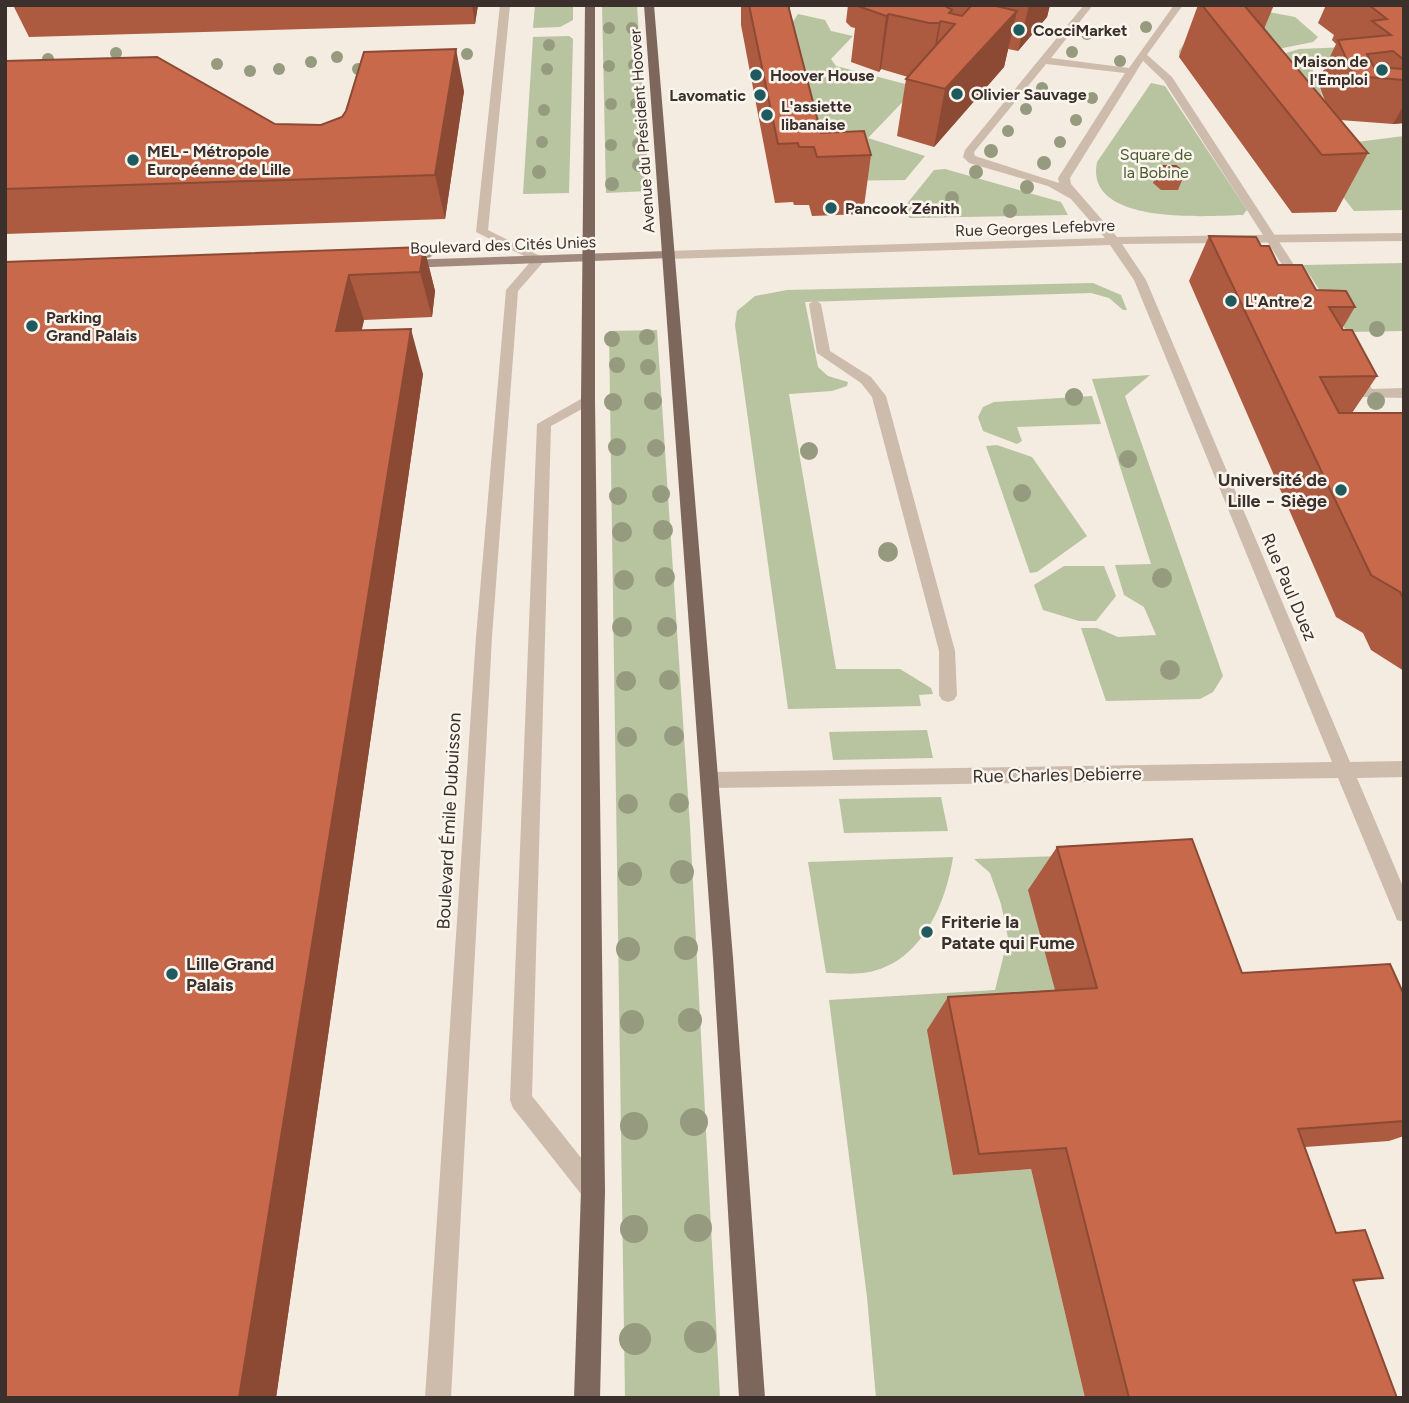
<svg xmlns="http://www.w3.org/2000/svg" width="1409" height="1403" viewBox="0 0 1409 1403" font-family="Figtree,sans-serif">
	<rect width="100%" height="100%" fill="#f4ebe1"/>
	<path fill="#b8c4a0" d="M535,5H573V20L560,27L533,28Z
		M602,5H637L649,191L606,193Z
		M1263,11L1295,17L1318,37L1313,42L1273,50L1202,19Z
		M798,14L825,20L831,31L853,36L831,59L836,66L917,87L868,138L925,156L905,180L830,181L790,26Z
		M569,36L573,39L569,193L523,194L533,37Z
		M1187,39L1277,56L1299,49L1349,47L1366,61L1312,68L1341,144L1404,136V210L1354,211L1237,61L1179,57V51Z
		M1151,83L1165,86L1247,210L1243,215C1207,216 1084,226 1097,162Z
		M945,169L1061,202L1068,215L910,218L901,211L934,170Z
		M1404,263V331L1347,332L1303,265Z
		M1093,283L1121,295L1127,310H1123L1109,298L1091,293L805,302L818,367L828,376L848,382L847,386L832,391L789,394L836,669H900L931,688L933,694L919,695L921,706L788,709L735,325L737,311L755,296L787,290Z
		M657,330L690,826L720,1398H625L609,331Z
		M1150,375L1125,396L1223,676L1213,692L1200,699L1106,701L1081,628H1097L1118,637L1156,635L1144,607L1124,595L1115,565L1151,564L1092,379Z
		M1092,396L1101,424L1017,427L1022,441L1017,444L983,431L978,417L983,407L994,402Z
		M997,445L1032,457L1087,536L1037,572L1030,573L986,446Z
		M1064,566H1104L1116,596L1096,621H1079L1043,610L1034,585Z
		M927,730L933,758L833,760L829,732Z
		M941,797L948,831L844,833L839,799Z
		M1144,853L1063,1021L953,1175L1031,1169L1085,1398H876L867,1297L829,1000L995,990L1008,938L1001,904L990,873L974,859Z
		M953,857C946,904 921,962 869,972C856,975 839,973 826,973L808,862Z"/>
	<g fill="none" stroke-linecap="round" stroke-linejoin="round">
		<path fill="#cdbbac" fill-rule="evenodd" d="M1139,53H1145L1172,77L1307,285L1305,288H1297L1164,81L1139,57Z
			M815,300L821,304L830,351L871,377L886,396L955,651L957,695L954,700L948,702L942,700L939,695V651L872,397L861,383L817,353L809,304Z
			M1354,367L1359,368L1372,389L1404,388V398L1363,397L1347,371Z
			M588,395L593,397V403L551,426L532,1096L601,1183L605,1191L601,1199L593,1203L585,1199L513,1108L510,1100L537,424Z"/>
		<path fill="#cdbbac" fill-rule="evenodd" d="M500,5H510L488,230L546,259L518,291L492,637L451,1398H425L476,637L506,290L532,260L476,232Z
			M1084,5H1093L1051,58L1129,68L1174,5H1183L1146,56L1070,178L1071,184L1117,237L1404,233V241L1122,244L1146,280L1350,762L1404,761V777L1357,778L1404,889V922L1397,920L1338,778L710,788L703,786L701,780L703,774L710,772L1332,762L1134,280L1110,245L667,259L661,255L667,251L1105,238L1071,199L1048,186L969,163L963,157L965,150ZM1046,64L1125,73L1058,178L1059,183L975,156L974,152Z"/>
		<path fill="#a18a7d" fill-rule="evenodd" d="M667,251L673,255L671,258L405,268L399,264L405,260Z"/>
		<path fill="#7d675c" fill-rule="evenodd" d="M585,5H595V400L605,1191L600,1398H574L581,1191V400Z
			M644,5H654L733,958L765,1398H739L713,958Z"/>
	</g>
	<g fill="#969b7f">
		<circle cx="1146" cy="27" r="6"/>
		<circle cx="609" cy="28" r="6"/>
		<circle cx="632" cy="28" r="6"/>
		<circle cx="1087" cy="34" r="6"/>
		<circle cx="549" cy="45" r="6"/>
		<circle cx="1072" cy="52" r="6"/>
		<circle cx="116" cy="53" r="6"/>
		<circle cx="467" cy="54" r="6"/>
		<circle cx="337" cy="57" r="6"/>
		<circle cx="48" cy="59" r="6"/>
		<circle cx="1120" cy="61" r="6"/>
		<circle cx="311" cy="62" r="6"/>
		<circle cx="217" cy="64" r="6"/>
		<circle cx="634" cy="65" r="6"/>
		<circle cx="609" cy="66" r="6"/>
		<circle cx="279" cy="69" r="6"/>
		<circle cx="358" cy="69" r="6"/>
		<circle cx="547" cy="69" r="6"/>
		<circle cx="250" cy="71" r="6"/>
		<circle cx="1042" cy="88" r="6"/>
		<circle cx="1092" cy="98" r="6"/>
		<circle cx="611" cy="104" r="6"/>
		<circle cx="636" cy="104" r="6"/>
		<circle cx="1026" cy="109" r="6"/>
		<circle cx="544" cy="110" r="6"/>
		<circle cx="1076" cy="120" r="6"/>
		<circle cx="1008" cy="131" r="6"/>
		<circle cx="542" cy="142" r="6"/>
		<circle cx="1060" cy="142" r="6"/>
		<circle cx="638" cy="144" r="6"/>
		<circle cx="611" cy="145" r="6"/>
		<circle cx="991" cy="151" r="7"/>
		<circle cx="1044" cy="163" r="7"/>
		<circle cx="639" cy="165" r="7"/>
		<circle cx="539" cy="172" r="7"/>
		<circle cx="976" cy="172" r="7"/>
		<circle cx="612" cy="184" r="7"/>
		<circle cx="1027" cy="187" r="7"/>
		<circle cx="952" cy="198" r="7"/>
		<circle cx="1010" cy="211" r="7"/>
		<circle cx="427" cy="251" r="7"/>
		<circle cx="1377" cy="329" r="8"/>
		<circle cx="647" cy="337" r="8"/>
		<circle cx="612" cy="339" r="8"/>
		<circle cx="617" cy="365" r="8"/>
		<circle cx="648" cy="367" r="8"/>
		<circle cx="1074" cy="397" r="9"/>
		<circle cx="653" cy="401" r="9"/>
		<circle cx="1376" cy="401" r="9"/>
		<circle cx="613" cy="402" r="9"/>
		<circle cx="617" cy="447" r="9"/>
		<circle cx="656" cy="448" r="9"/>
		<circle cx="809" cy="451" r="9"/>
		<circle cx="1128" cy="459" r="9"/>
		<circle cx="1022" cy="493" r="9"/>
		<circle cx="661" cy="494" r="9"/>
		<circle cx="618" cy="496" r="9"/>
		<circle cx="663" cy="530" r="10"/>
		<circle cx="622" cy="532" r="10"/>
		<circle cx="888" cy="552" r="10"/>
		<circle cx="665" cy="577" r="10"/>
		<circle cx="1162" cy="578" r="10"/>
		<circle cx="624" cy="580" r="10"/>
		<circle cx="622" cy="627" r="10"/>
		<circle cx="667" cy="627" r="10"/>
		<circle cx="1170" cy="670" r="10"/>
		<circle cx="669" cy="680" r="10"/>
		<circle cx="626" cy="681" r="10"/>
		<circle cx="674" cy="736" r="10"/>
		<circle cx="627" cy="737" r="10"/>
		<circle cx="679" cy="803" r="10"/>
		<circle cx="628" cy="804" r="10"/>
		<circle cx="682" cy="872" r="12"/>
		<circle cx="630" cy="874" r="12"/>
		<circle cx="686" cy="948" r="12"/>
		<circle cx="628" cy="949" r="12"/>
		<circle cx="690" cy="1020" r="12"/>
		<circle cx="632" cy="1022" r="12"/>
		<circle cx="694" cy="1122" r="14"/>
		<circle cx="634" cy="1126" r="14"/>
		<circle cx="698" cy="1228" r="14"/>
		<circle cx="634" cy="1229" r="14"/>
		<circle cx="700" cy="1337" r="16"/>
		<circle cx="635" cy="1339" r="16"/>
	</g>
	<path fill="#ac5a40" d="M13,5H478L475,24L29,37Z
		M741,5H790V11L821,133L871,155L863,214L812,216L809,205H794L793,202L775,203L741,25Z
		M848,5H1050L1047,17L1018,51L1008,49L1004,67L934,147L897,136L906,79L908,77L881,69L879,72L851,62L855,28L851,27L846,22Z
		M1198,5H1274L1264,29L1326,104L1318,82L1336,44L1332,40L1334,35L1318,23L1326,5H1404V123L1393,124L1340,120L1368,153L1336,212L1292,213L1179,57Z
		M5,61L275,124L321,125L342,117L464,91L445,219L5,234Z
		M1157,171L1185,173L1178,190H1161L1153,183Z
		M1209,236L1261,246L1278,265L1316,290L1355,307L1342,329L1377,376L1352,413H1404V671L1371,650L1363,633L1336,617L1189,281Z
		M424,247L435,291L432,317L364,320L361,331L423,374L276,1398H5V262Z
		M1057,847L1242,973L1404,995V1136L1389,1141L1305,1147L1336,1233L1383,1278L1354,1282L1397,1398H1085L1031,1169L953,1175L927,1030L948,997L1055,990L1028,890Z"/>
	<path fill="#8c4a34" d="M472,5H478L475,24Z
		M1029,5H1050L1047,17L1018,51Z
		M1017,11L1004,67L934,147L945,89Z
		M889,14L881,69L879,72L886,16Z
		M941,21L931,77L929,79L939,23Z
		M456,49L464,91L445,219L435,175Z
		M1404,105V123L1393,124Z
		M424,247L435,291L432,317L420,272Z
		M349,275L364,320L352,376L336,331Z
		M411,329L423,374L276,1398H239Z"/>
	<path fill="#c8694b" stroke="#8c4a34" stroke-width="2" d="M749,5H788L821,133L864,131L871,155L817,157L814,147H799L798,143L778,144Z
		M859,5H943L952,10L949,13L962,16L972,5H992L1017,11L945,89L906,79L955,24L941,21L939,23H929L889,14L886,16L858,6Z
		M1202,5H1244L1368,153L1322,155Z
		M1369,5H1404V60L1393,51L1367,54L1374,67L1404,69V80L1354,76L1338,40L1391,35L1372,21L1387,19Z
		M456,49L435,175L5,189V61L157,57L275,124L321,125L342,117L346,111L364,52Z
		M1163,166H1176L1185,173L1183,178H1165L1157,171Z
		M1209,236L1256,237L1261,246H1269L1278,265H1302L1316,290L1346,291L1355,307H1329L1343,330H1352L1377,376L1320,377L1339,413H1404V600L1400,592L1371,575Z
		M424,247L420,272L349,275L336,331L411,329L239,1398H5V262Z
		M1192,839L1242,973L1390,964L1404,995V1121L1298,1129L1336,1233L1365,1230L1383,1278L1353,1280L1397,1398H1129L1066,1148L979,1154L948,997L1097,988L1057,847Z"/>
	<g fill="#1f5a5e" stroke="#fbf5ee" stroke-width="2.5">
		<circle cx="1019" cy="30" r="7"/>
		<circle cx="1382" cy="70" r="7"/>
		<circle cx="756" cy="75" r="7"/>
		<circle cx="957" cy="94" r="7"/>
		<circle cx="760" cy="95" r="7"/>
		<circle cx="767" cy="115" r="7"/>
		<circle cx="133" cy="160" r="7"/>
		<circle cx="831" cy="208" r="7"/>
		<circle cx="1231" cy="301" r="7"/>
		<circle cx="32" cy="326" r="7"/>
		<circle cx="1341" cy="490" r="7"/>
		<circle cx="927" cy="932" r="7"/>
		<circle cx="172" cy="974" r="7"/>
	</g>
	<g text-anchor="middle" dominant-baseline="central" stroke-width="5" stroke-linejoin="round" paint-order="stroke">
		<g font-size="16" font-weight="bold" fill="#3b302b" stroke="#fbf5ee" text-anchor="start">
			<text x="1033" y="30">CocciMarket</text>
			<text x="1368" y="61" text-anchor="end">Maison de<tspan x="1368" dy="18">l'Emploi</tspan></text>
			<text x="770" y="75">Hoover House</text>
			<text x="971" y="94">Olivier Sauvage</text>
			<text x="746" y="95" text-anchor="end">Lavomatic</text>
			<text x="781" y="106">L'assiette<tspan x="781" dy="18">libanaise</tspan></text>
			<text x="147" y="151">MEL - Métropole<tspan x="147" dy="18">Européenne de Lille</tspan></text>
			<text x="845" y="208">Pancook Zénith</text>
			<text x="1245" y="301">L'Antre 2</text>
			<text x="46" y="317">Parking<tspan x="46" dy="18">Grand Palais</tspan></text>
		</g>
		<g font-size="16" fill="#3b302b" stroke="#fbf5ee">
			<text transform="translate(642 131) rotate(-94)">Avenue du Président Hoover</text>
			<text transform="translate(1035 228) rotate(-2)">Rue Georges Lefebvre</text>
			<text transform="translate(503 245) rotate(-2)">Boulevard des Cités Unies</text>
		</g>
		<g font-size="16" fill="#4a5a2e" stroke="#fbf5ee">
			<text x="1156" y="154">Square de<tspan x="1156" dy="18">la Bobine</tspan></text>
		</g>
		<g font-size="18" font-weight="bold" fill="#3b302b" stroke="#fbf5ee" text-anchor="start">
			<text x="1327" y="480" text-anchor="end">Université de<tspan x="1327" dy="21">Lille − Siège</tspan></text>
			<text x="941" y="922">Friterie la<tspan x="941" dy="21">Patate qui Fume</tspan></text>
			<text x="186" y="964">Lille Grand<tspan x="186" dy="21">Palais</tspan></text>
		</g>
		<g font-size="18" fill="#3b302b" stroke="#fbf5ee">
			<text transform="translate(1289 587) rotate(67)">Rue Paul Duez</text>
			<text transform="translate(1057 775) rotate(-1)">Rue Charles Debierre</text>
			<text transform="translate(449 821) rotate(-87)">Boulevard Émile Dubuisson</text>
		</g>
	</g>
	<rect width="1409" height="1403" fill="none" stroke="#3b302b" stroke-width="14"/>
</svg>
